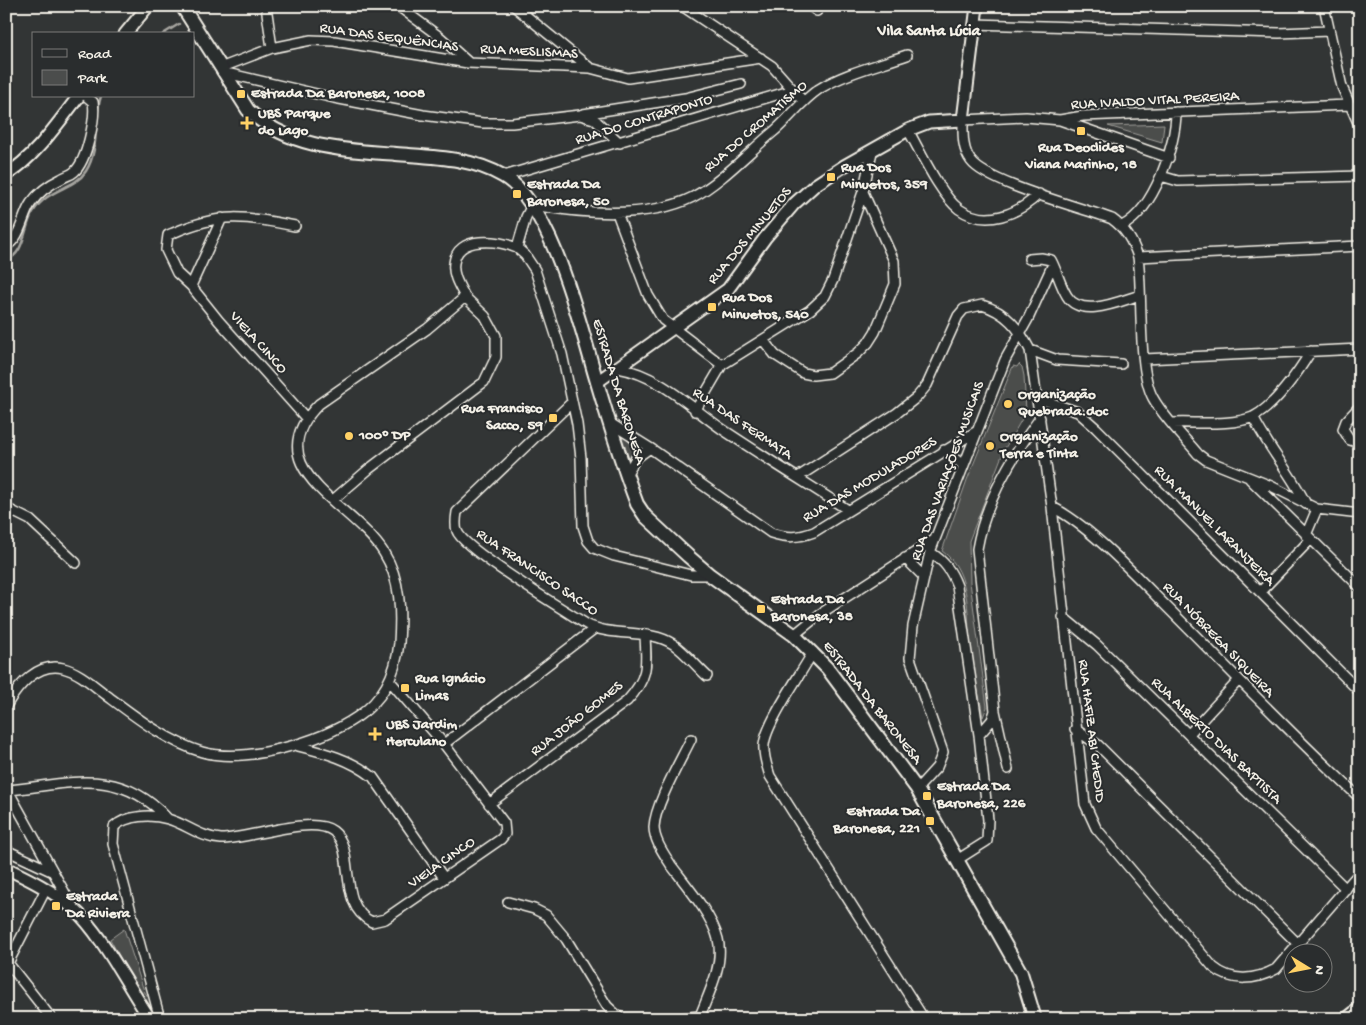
<svg xmlns="http://www.w3.org/2000/svg" width="1366" height="1025" viewBox="0 0 1366 1025" font-family="'Gochi Hand',sans-serif">
	<rect width="100%" height="100%" fill="#323535"/>
	<filter id="ink" filterUnits="userSpaceOnUse"><feTurbulence type="fractalNoise" baseFrequency=".02" numOctaves="2"/><feDisplacementMap in="SourceGraphic" scale="10" xChannelSelector="R" yChannelSelector="G"/><feConvolveMatrix kernelMatrix="1 2 1 2 8 2 1 2 1" color-interpolation-filters="sRGB"/></filter>
	<g filter="url(#ink)">
		<path fill="#4b4d4c" stroke="#a09f9a" d="M1164,124L1162,142L1108,126Z
			M1019,364L1022,367L1024,376L1026,412L1004,450L969,541L970,582L987,707L983,717C980,696 974,676 971,656C966,622 974,573 942,551L967,480L1013,366L1017,367Z
			M618,431L639,452L626,461Z
			M124,929L144,991L151,1001L150,1005L145,1004L110,939Z"/>
		<g fill="none" stroke-linecap="round" stroke-linejoin="round">
			<path stroke="#a6a5a0" stroke-width="2.5" d="M205,7V6
				M163,34L179,24
				M6,260C25,255 24,226 33,212C49,187 74,190 86,171C100,149 93,120 101,96"/>
			<g stroke="#f4f1e8" stroke-width="12">
				<path id="minor" d="M266,6L272,48
					M398,6L440,37L468,62
					M514,6L590,68
					M682,6L772,66L803,101
					M810,6L817,11
					M1324,6L1342,87L1360,127
					M974,24L1279,33L1329,31
					M220,68L272,48L311,40L334,41L468,63L590,68L628,78L761,58
					M222,72L334,98L423,115L483,123H512L580,115L594,119L620,143
					M1348,105L1083,116L1060,120L1026,117L963,120C963,134 962,149 971,161C988,184 1081,207 1112,219C1126,229 1133,241 1138,257C1143,292 1137,369 1153,398C1164,418 1183,436 1198,454L1206,460L1271,486L1317,509L1360,514
					M583,114L685,98L741,84
					M1060,120L1169,158
					M908,130C920,151 941,196 959,209C986,228 1018,214 1039,194
					M504,176L793,90
					M1161,176L1178,181L1360,176
					M617,213L648,295L663,320L722,365
					M295,226C244,216 221,212 173,233L168,235L166,250L177,273L191,286L219,321L306,418
					M1122,226C1154,210 1176,146 1176,112
					M6,246C21,238 22,216 31,203C39,192 48,185 61,179C65,176 71,175 74,172C87,161 96,117 93,102L86,96
					M1138,257L1360,246
					M1029,259L1041,258L1051,260C1057,271 1060,285 1067,296C1081,319 1120,301 1140,295
					M191,286L222,218
					M763,340L775,355L803,373L813,375L830,373L858,353L868,343L875,332L895,284L894,261L863,192
					M1030,350L1057,360L1121,364
					M1144,359L1360,349
					M618,368C659,375 689,406 722,429C764,457 806,483 848,510
					M1037,398L1078,412L1096,428L1360,692
					M571,403L457,512C456,518 455,525 457,531C463,549 564,610 586,624C612,638 648,628 673,644C685,652 696,666 707,676
					M1360,406L1346,421L1343,429L1350,440L1360,443
					M695,411L722,365L810,310L825,296L833,280L863,192L872,152
					M1253,417C1268,448 1291,473 1306,504
					M610,423L650,448
					M1173,423C1195,422 1232,426 1253,417C1274,407 1299,371 1311,351
					M944,450L963,465
					M626,475L636,458L650,448L771,533C787,538 798,538 814,532L977,431
					M798,477L897,413L917,397L927,385L958,316L964,309L982,305C1006,312 1019,328 1030,350L1052,507L1085,804L1096,828L1213,967C1232,983 1256,980 1276,969L1360,872
					M1250,479L1360,587
					M333,500L369,469L484,382L496,357V336L485,316L465,297
					M1052,507C1089,525 1136,576 1166,606C1230,670 1293,736 1360,798
					M6,508L30,520L76,563
					M1306,535L1317,509
					M930,552C944,561 951,570 957,586L979,735L988,820L987,841L957,860
					M905,558L924,577
					M710,575H691L614,556L594,548L588,541L583,526L581,458L577,424L562,354L535,270L525,255L517,248L526,217L532,205C580,213 647,220 693,197C720,183 748,153 772,133C789,119 801,101 819,89C845,73 879,65 907,55
					M1261,591L1310,540
					M1063,617L1097,645L1346,889
					M794,635L820,614L934,540
					M813,652C801,674 766,723 764,745C763,756 767,766 770,776L924,1019
					M6,706C18,686 37,662 63,668C80,672 95,687 109,697C137,718 168,742 202,752C246,764 320,742 357,717C383,700 396,673 399,643C401,612 401,580 384,553C354,504 254,469 319,404L427,329L465,297C460,287 452,275 454,263C457,235 498,240 517,248
					M1075,729L1098,745L1299,945
					M1189,734L1239,680
					M979,735L992,720L995,711
					M691,739C681,760 655,804 654,827C654,840 664,854 671,865C686,885 712,915 718,939C724,964 709,993 700,1016
					M444,744L594,629
					M298,746C326,753 350,759 373,777L444,878
					M1008,769L995,711L977,549C985,501 1012,456 1040,418
					M6,787L71,904
					M917,789L937,767L943,752L910,658L913,626L930,552L1005,360L1028,319L1053,264
					M8,790C70,784 119,766 167,818
					M489,804L627,701C648,678 647,667 645,636
					M6,850L51,871
					M508,902L534,909L546,915L566,939L607,1006L621,1019
					M8,963L52,1019
					M6,967L46,889
					M160,1019L113,844L114,827C126,815 151,814 168,819C186,824 201,838 221,839C248,839 312,815 333,831C357,849 336,905 372,922L385,919L501,839L505,834L504,823L444,744L390,681
					M672,1019L700,1016L707,1019"/>
			</g>
			<g stroke="#f4f1e8" stroke-width="15">
				<path id="tertiary" d="M125,34L148,6
					M6,175C36,156 57,124 79,96
					M597,382L728,289L765,238L794,204L815,185L844,166L908,130L929,122L963,120L977,6
					M6,868C29,879 53,891 73,908C102,934 127,985 150,1019
					M1346,1019L1360,1008"/>
			</g>
			<g stroke="#f4f1e8" stroke-width="16">
				<path id="secondary" d="M182,6L248,110C288,148 343,150 396,154C432,157 471,157 503,176C553,205 581,329 597,382C609,423 622,464 637,504L645,516L688,556L710,575L794,635L827,668L917,789L1021,973L1035,1019"/>
			</g>
			<use href="#minor" stroke="#2a2d2e" stroke-width="9"/>
			<use href="#tertiary" stroke="#2a2d2e" stroke-width="11"/>
			<use href="#secondary" stroke="#2a2d2e" stroke-width="12"/>
		</g>
	</g>
	<g fill="#ffd166" stroke="#2a2d2e" stroke-width="2">
		<rect x="236" y="89" width="10" height="10" rx="2.5"/>
		<path d="M244.5 115.5h5v5h5v5h-5v5h-5v-5h-5v-5h5z"/>
		<rect x="1076" y="126" width="10" height="10" rx="2.5"/>
		<rect x="826" y="172" width="10" height="10" rx="2.5"/>
		<rect x="512" y="189" width="10" height="10" rx="2.5"/>
		<rect x="707" y="302" width="10" height="10" rx="2.5"/>
		<circle cx="1008" cy="404" r="5"/>
		<rect x="548" y="413" width="10" height="10" rx="2.5"/>
		<circle cx="349" cy="436" r="5"/>
		<circle cx="990" cy="446" r="5"/>
		<rect x="756" y="604" width="10" height="10" rx="2.5"/>
		<rect x="400" y="683" width="10" height="10" rx="2.5"/>
		<path d="M372.5 726.5h5v5h5v5h-5v5h-5v-5h-5v-5h5z"/>
		<rect x="922" y="791" width="10" height="10" rx="2.5"/>
		<rect x="925" y="816" width="10" height="10" rx="2.5"/>
		<rect x="51" y="901" width="10" height="10" rx="2.5"/>
	</g>
	<g text-anchor="middle" dominant-baseline="central" stroke-width="4" stroke-linejoin="round" paint-order="stroke">
		<g font-size="15" fill="#f4f1e8" stroke="#2a2d2e">
			<text transform="translate(389 38) rotate(8)">RUA DAS SEQUÊNCIAS</text>
			<text transform="translate(529 52) rotate(3)">RUA MESLISMAS</text>
			<text transform="translate(1155 101) rotate(-3)">RUA IVALDO VITAL PEREIRA</text>
			<text transform="translate(644 120) rotate(-17)">RUA DO CONTRAPONTO</text>
			<text transform="translate(756 127) rotate(-41)">RUA DO CROMATISMO</text>
			<text transform="translate(750 236) rotate(-50)">RUA DOS MINUETOS</text>
			<text transform="translate(258 343) rotate(48)">VIELA CINCO</text>
			<text transform="translate(618 392) rotate(73)">ESTRADA DA BARONESA</text>
			<text transform="translate(742 424) rotate(34)">RUA DAS FERMATA</text>
			<text transform="translate(948 471) rotate(-70)">RUA DAS VARIAÇÕES MUSICAIS</text>
			<text transform="translate(870 480) rotate(-31)">RUA DAS MODULADORES</text>
			<text transform="translate(1214 526) rotate(45)">RUA MANUEL LARANJEIRA</text>
			<text transform="translate(537 573) rotate(34)">RUA FRANCISCO SACCO</text>
			<text transform="translate(1218 640) rotate(46)">RUA NÓBREGA SIQUEIRA</text>
			<text transform="translate(872 703) rotate(52)">ESTRADA DA BARONESA</text>
			<text transform="translate(577 719) rotate(-38)">RUA JOÃO GOMES</text>
			<text transform="translate(1091 731) rotate(83)">RUA HAFIZ ABI CHEDID</text>
			<text transform="translate(1216 741) rotate(44)">RUA ALBERTO DIAS BAPTISTA</text>
			<text transform="translate(442 863) rotate(-35)">VIELA CINCO</text>
		</g>
		<g font-size="15" font-weight="bold" fill="#f4f1e8" stroke="#2a2d2e" text-anchor="start">
			<text x="251" y="94">Estrada Da Baronesa, 1008</text>
			<text x="258" y="114">UBS Parque<tspan x="258" dy="17">do Lago</tspan></text>
			<text x="1081" y="148" text-anchor="middle">Rua Deoclides<tspan x="1081" dy="17">Viana Marinho, 18</tspan></text>
			<text x="841" y="168">Rua Dos<tspan x="841" dy="17">Minuetos, 359</tspan></text>
			<text x="527" y="185">Estrada Da<tspan x="527" dy="17">Baronesa, 50</tspan></text>
			<text x="722" y="298">Rua Dos<tspan x="722" dy="17">Minuetos, 540</tspan></text>
			<text x="1018" y="395">Organização<tspan x="1018" dy="17">Quebrada.doc</tspan></text>
			<text x="543" y="409" text-anchor="end">Rua Francisco<tspan x="543" dy="17">Sacco, 59</tspan></text>
			<text x="359" y="436">100º DP</text>
			<text x="1000" y="437">Organização<tspan x="1000" dy="17">Terra e Tinta</tspan></text>
			<text x="771" y="600">Estrada Da<tspan x="771" dy="17">Baronesa, 38</tspan></text>
			<text x="415" y="679">Rua Ignácio<tspan x="415" dy="17">Limas</tspan></text>
			<text x="386" y="725">UBS Jardim<tspan x="386" dy="17">Herculano</tspan></text>
			<text x="937" y="787">Estrada Da<tspan x="937" dy="17">Baronesa, 226</tspan></text>
			<text x="920" y="812" text-anchor="end">Estrada Da<tspan x="920" dy="17">Baronesa, 221</tspan></text>
			<text x="66" y="897">Estrada<tspan x="66" dy="17">Da Riviera</tspan></text>
		</g>
		<g font-size="16" font-weight="bold" fill="#f4f1e8" stroke="#2a2d2e">
			<text x="929" y="32">Vila Santa Lúcia</text>
		</g>
	</g>
	<rect width="1366" height="1025" fill="none" stroke="#2a2d2e" stroke-width="25"/>
	<rect x="12" y="12" width="1341" height="1000" fill="none" stroke="#f4f1e8" stroke-width="2" filter="url(#ink)"/>
	<rect x="32" y="32" width="162" height="65" fill="#2a2d2e" stroke="#7b7b78"/>
	<rect x="42" y="49" width="25" height="8" fill="#2a2d2e" stroke="#7b7b78"/>
	<text x="78" y="58" font-size="15" fill="#f4f1e8">Road</text>
	<rect x="42" y="70" width="25" height="15" fill="#4b4d4c" stroke="#7b7b78"/>
	<text x="78" y="82" font-size="15" fill="#f4f1e8">Park</text>
	<g transform="translate(1308 968) rotate(100)"><circle r="24" fill="#2a2d2e" stroke="#7b7b78"/>
	<path d="M0-4L9 19L0 12L-9 19Z" fill="#ffd166"/>
	<text y="-8" font-size="14" font-weight="bold" text-anchor="middle" fill="#f4f1e8">N</text>
	</g>
</svg>
